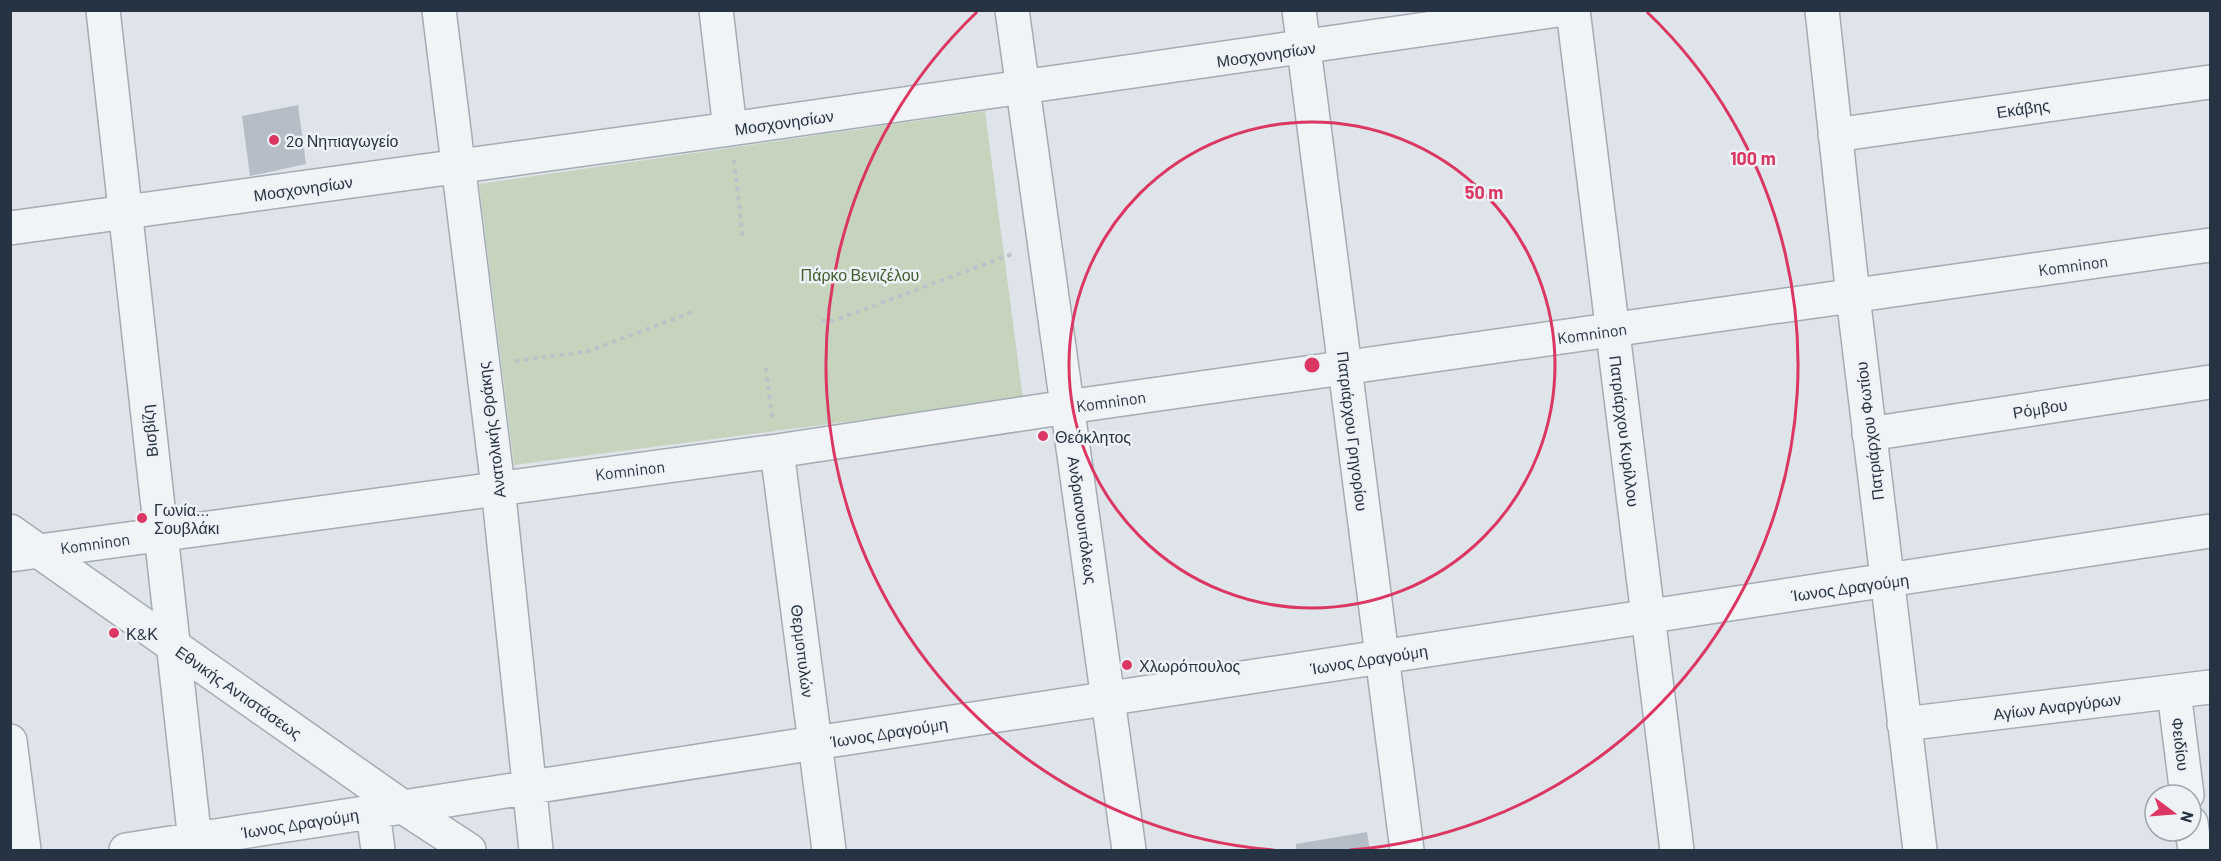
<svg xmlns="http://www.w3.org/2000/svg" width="2221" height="861" viewBox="0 0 2221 861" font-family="Barlow,sans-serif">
	<rect width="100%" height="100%" fill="#dee4e9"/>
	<path fill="#c6d4be" d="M985,111L1023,399L514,465L479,184Z"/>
	<path fill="#b5bec7" d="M298,105L306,164L250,176L242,116Z
		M1367,832L1370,850H1296V844Z"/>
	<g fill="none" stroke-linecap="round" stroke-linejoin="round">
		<g stroke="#a3abb4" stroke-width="36">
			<path id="minor" d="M103,10L196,850
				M439,10L498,487L536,850
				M716,10L730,129
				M1012,10L1129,850
				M1299,10L1407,850
				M1822,10L1853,296L1920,850
				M1835,135L2210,82
				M10,228L730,129L1558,10
				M1869,434L2210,382
				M777,451L829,850
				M10,555L777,451L1067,407L2210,245
				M2174,692L2187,795
				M1904,724L2210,687
				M10,741L24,850
				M373,812L378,850
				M2191,823L2195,850
				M126,850L815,743L2210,531"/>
		</g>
		<g stroke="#a3abb4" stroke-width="36">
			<path id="tertiary" d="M1573,10L1677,850
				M10,531L403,807L469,850"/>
		</g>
		<path stroke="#bcc2c8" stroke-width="4" stroke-dasharray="4.5 4.5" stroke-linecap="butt" d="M734,160L743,240
			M821,321H833L1012,254
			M515,361L589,351L695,311
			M766,368L772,418"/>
		<use href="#minor" stroke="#f1f4f7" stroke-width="33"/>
		<use href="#tertiary" stroke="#f1f4f7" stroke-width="33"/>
	</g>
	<g fill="none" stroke="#dc3663" stroke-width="3">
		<circle cx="1312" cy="365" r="243"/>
		<path d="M1274 850A487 487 0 0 1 977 12M1647 12A487 487 0 0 1 1350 850"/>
	</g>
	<g fill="#dc3663" stroke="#eef2f7" stroke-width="2">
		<circle cx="274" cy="140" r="6"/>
		<circle cx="1043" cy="436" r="6"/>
		<circle cx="142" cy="518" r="6"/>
		<circle cx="114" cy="633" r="6"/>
		<circle cx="1127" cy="665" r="6"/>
	</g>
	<g text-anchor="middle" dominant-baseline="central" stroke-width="5" stroke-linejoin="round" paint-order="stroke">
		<g font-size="16" fill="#263342" stroke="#eef2f7">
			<text transform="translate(1266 54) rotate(-8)">Μοσχονησίων</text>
			<text transform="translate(2023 108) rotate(-8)">Εκάβης</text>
			<text transform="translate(784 122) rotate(-8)">Μοσχονησίων</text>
			<text transform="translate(303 188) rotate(-8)">Μοσχονησίων</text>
			<text transform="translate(2073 265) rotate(-8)">Komninon</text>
			<text transform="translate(1592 333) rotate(-8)">Komninon</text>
			<text transform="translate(1111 401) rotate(-8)">Komninon</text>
			<text transform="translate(2040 408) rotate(-9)">Ρόμβου</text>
			<text transform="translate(491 430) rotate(-97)">Ανατολικής Θράκης</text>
			<text transform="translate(149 431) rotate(-96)">Βισβίζη</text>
			<text transform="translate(1353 431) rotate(83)">Πατριάρχου Γρηγορίου</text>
			<text transform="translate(1625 431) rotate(83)">Πατριάρχου Κυρίλλου</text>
			<text transform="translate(1869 431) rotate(-97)">Πατριάρχου Φωτίου</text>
			<text transform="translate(630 470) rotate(-7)">Komninon</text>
			<text transform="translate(1083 520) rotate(82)">Ανδριανουπόλεως</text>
			<text transform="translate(95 543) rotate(-8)">Komninon</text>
			<text transform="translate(1850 587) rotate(-8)">Ίωνος Δραγούμη</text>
			<text transform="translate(803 651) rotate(83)">Θερμοπυλών</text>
			<text transform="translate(1369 659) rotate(-9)">Ίωνος Δραγούμη</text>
			<text transform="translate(239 692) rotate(35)">Εθνικής Αντιστάσεως</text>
			<text transform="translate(2057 706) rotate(-7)">Αγίων Αναργύρων</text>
			<text transform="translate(889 732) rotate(-9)">Ίωνος Δραγούμη</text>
			<text transform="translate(2181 744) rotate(83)">Φειδίου</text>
			<text transform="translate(300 823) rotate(-9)">Ίωνος Δραγούμη</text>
		</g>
		<g font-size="16" fill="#263342" stroke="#eef2f7" text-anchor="start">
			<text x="286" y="140">2ο Νηπιαγωγείο</text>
			<text x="1055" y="436">Θεόκλητος</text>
			<text x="154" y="509">Γωνία...<tspan x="154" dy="18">Σουβλάκι</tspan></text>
			<text x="126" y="633">Κ&amp;Κ</text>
			<text x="1139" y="665">Χλωρόπουλος</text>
		</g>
		<g font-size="16" fill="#405f31" stroke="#eef2f7">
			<text x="860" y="274">Πάρκο Βενιζέλου</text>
		</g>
	</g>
	<circle cx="1312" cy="365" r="9" fill="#dc3663" stroke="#eef2f7" stroke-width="3"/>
	<g font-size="18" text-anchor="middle" font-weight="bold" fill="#dc3663" stroke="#eef2f7" stroke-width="5" stroke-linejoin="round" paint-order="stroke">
		<text x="1753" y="165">100 m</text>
		<text x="1484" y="199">50 m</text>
	</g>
	<rect width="2221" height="861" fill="none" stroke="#263342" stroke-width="24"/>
	<g transform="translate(2173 813) rotate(106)"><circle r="28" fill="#eef2f7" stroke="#9ea6af" stroke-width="1.5"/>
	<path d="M0-4.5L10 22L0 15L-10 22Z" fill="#dc3663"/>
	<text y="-9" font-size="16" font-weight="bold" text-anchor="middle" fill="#263342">N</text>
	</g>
</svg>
